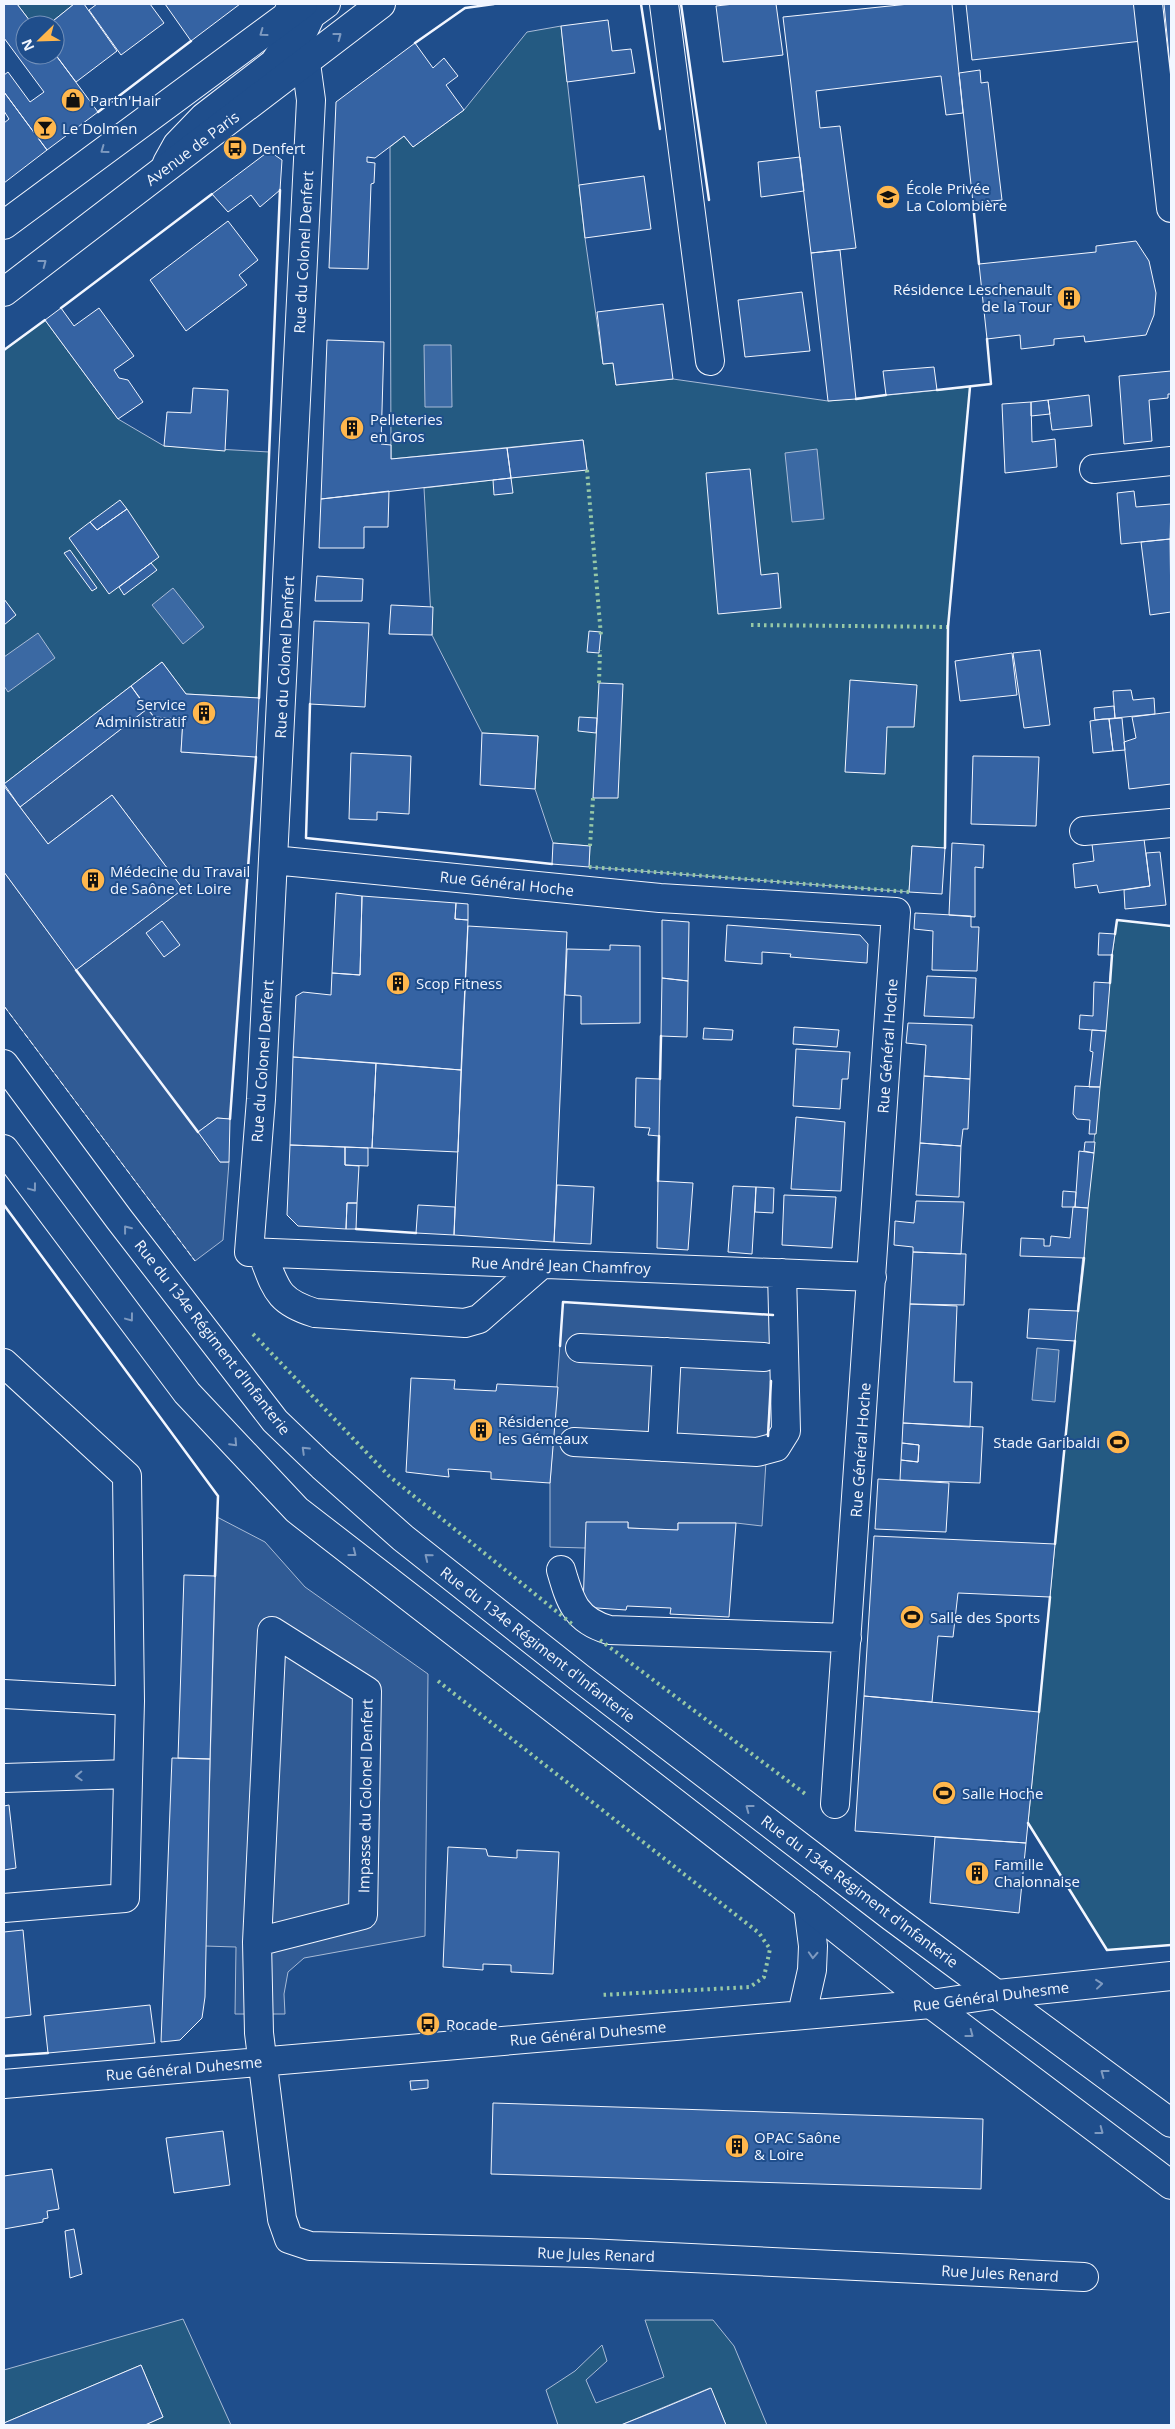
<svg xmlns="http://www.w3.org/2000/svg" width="1175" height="2429" viewBox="0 0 1175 2429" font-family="'Open Sans',sans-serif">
	<rect width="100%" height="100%" fill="#1f4e8c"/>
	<path fill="#245a82" stroke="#a8bbd7" d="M17,4H74L48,25H33Z
		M561,26L585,238L603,364L613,363L616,385L673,379L828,401L970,387L948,627L945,848L912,846L909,892L589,867L590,846L553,843L535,789L538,736L482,733L432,635L424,488L587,469L583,440L391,459L390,147L404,136L413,147L464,110L527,32Z
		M45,320L118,419L164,446L269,452L259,698L186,694L162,662L4,784V350Z
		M1117,920L1171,926V1945L1107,1950L1028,1823L1112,955Z
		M183,2319L231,2425H145L163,2417L141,2365L4,2423V2370Z
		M645,2320H713L734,2346L767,2425H726L710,2388L621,2425H558L546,2390L575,2371L602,2345L607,2361L586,2380L596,2403L664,2377Z"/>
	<path fill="#305b95" stroke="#a8bbd7" d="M147,709L154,717L183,719L181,752L256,757L230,1119L217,1118L198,1132L220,1162H229L223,1240L195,1261L4,1006V872L76,970L183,889L112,795L48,844L20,807Z
		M563,1302L775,1315L762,1526L736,1523H678V1530L628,1528V1522L585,1548L550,1547V1483Z
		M217,1517L265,1542L305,1587L428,1674L425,1936L304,1958L288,1972L284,1994L285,2014H235L236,1947L205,1946Z"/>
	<path fill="#3b69a3" stroke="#a8bbd7" d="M424,345H451L452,407H425Z
		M817,449L824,519L792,522L785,453Z
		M173,588L204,627L183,644L152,605Z
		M38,633L55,658L8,692L4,686V657Z
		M1037,1348L1059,1350L1055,1402L1032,1400Z"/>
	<path fill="#3563a3" stroke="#f2f6ff" d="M4,4H17L33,25H25V55L55,54L98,112L47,150L4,92V75L8,72L30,102L44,92L4,38Z
		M74,4H84L117,51L76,82L55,54V25H48Z
		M97,4H150L164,23L121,55L89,10Z
		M165,4H240L191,41Z
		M734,4H776L783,55L723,62L716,6Z
		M909,4H952L963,113L946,115L941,76L816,91L820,128L840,126L856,248L811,253L783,17Z
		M966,4H1138L1142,41L972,60Z
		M1164,4H1171V77Z
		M608,20L612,51L631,49L635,73L567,82L561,26Z
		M415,43L433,68L444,58L458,76L446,85L464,110L413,147L404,136L375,158L367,157V162L375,163L374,183L371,184L368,269L329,268L336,102Z
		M980,70L981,83L988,82L1002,200L973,203L959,73Z
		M4,92L47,150L4,183V123L9,119L4,111Z
		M269,151L282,160L280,190L260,207L251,195L228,212L212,194Z
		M800,157L804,191L761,197L758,162Z
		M644,176L651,229L585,238L579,185Z
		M228,221L258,260L239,275L247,285L186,331L150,280Z
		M1136,241L1149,261L1156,293L1154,315L1146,335L1085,342L1084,336L1054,339V345L1021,349L1020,335L987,339L979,264L1096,252V246Z
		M840,250L856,399L828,401L811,253Z
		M802,292L810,351L745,357L738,300Z
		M663,304L673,379L616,385L613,363L603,364L597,312Z
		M61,308L74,326L99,308L134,356L114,370L119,378L128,380L143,402L118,419L45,320Z
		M327,340L384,342L381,444L391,445V459L507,448L511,478L321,499Z
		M934,367L937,390L886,395L883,371Z
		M1171,371V394H1168V398L1149,400L1152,441L1124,444L1119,376Z
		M193,388L228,390L225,451L164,446L167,412L191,413Z
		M1089,395L1092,426L1052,430L1048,400Z
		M1048,400L1050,414L1031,416V402Z
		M1031,402L1032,442L1055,439L1057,467L1005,473L1002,404Z
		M583,440L587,470L511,478L507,448Z
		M750,469L761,575L778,573L781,608L718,614L706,473Z
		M511,478L513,493L494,495L493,480Z
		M389,491L388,527H364V548H319L321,499Z
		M1134,491L1136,507L1171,504L1170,539L1121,544L1117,493Z
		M120,500L127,509L97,530L90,522Z
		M127,509L159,557L109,594L69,538L90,522L97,530Z
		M1170,539L1171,612L1150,615L1141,542Z
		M70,550L97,588L92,591L64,553Z
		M151,563L157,570L124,595L119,587Z
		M317,576L363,579L362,601H315Z
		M4,599L16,615L4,625Z
		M391,605L433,607L432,635L389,634Z
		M314,621L369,623L365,707L310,704Z
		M589,631L601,632L599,653L587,652Z
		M1040,650L1050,725L1024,728L1013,653Z
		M1012,653L1017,695L960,701L955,661Z
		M162,662L186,694L259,698L256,757L181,752L183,719L154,717L131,686Z
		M850,680L917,685L914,727H887L885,774L845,772Z
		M599,683L623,684L618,798H593Z
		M131,686L147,709L20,807L4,784Z
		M1131,690L1133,700L1154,698L1155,714L1115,718L1113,691Z
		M1114,706L1115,718L1095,720L1094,708Z
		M1171,712V784L1129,789L1124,742L1136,738L1132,717Z
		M579,717L597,718L596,733L578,731Z
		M1122,718L1125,750L1113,751L1109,719Z
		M1103,719H1109L1113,751L1093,753L1090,721Z
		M482,733L538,736L535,789L480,785Z
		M351,753L411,756L409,814L377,812V820L349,819Z
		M973,756L1039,757L1036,826L971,824Z
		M4,786L48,844L112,795L183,889L76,970L4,872Z
		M1144,839L1150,886L1099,893L1097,885L1075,888L1073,864L1094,861L1092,844Z
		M553,843L590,846L589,867L552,864Z
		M952,843L984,845L983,868L975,867V917L949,915Z
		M912,846L945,848L942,894L909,892Z
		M1160,852L1166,905L1125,909L1124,890L1150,886L1146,853Z
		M336,893L362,896L360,975L332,973Z
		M362,896L456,903L455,919L468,920L461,1070L293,1057L296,996L303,992L331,995L332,973L360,975Z
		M456,903L468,904V920L455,919Z
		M915,913L971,916V927H979L977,971L932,970L933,931L914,929Z
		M662,920L689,922L688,981L662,978Z
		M162,921L180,945L164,957L146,933Z
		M727,925L860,935L868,944L867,963L790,957L791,954L762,952V964L725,961Z
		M468,926L567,932L554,1242L454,1235Z
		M1099,933L1115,934L1112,955H1098Z
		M610,945L640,946V1023L581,1024V996L565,995L567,949L610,950Z
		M927,976L976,978L974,1018L924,1016Z
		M662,978L688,981L687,1037L661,1036Z
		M1094,982L1110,983L1106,1031L1079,1029L1080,1015L1093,1016Z
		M908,1023L972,1025L970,1079L924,1076L926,1045L906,1043Z
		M794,1027L839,1030L837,1047L793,1044Z
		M704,1028L733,1030L732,1040L703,1039Z
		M1092,1030L1106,1031L1100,1087H1089L1093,1052L1090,1051Z
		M796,1049L850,1052L848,1079H842L840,1109L793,1106Z
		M293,1057L376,1063L372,1148L290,1145Z
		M376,1063L461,1070L458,1152L372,1148Z
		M924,1076L970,1079L968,1129H963L961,1146L920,1143Z
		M636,1078L660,1079L659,1136L648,1135L650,1128L635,1127Z
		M1075,1086L1100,1087L1096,1134H1089L1090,1120L1077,1119L1073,1114Z
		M796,1117L845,1122L841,1191L791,1189Z
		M217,1118L230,1119L229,1162H220L198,1132Z
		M1085,1142H1095L1094,1153L1084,1151Z
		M920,1143L961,1146L959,1197L916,1195Z
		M290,1145L345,1147V1165L359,1166L357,1203H347L346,1229L298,1226L287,1215Z
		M345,1147L368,1148V1166L345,1165Z
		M1079,1151L1094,1153L1088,1208L1075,1207Z
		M658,1181L693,1183L688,1250L657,1248Z
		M557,1185L594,1187L591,1244L554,1242Z
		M733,1186L756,1187L752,1254L728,1252Z
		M756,1187L774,1188L773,1213L755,1212Z
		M1063,1191L1076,1192L1075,1207H1062Z
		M784,1195L836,1197L832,1248L782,1245Z
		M916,1201L964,1202L961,1254L913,1252V1247L894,1245L895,1221L914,1223Z
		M347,1203H357L356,1229H346Z
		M418,1205L455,1207L454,1235L416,1233Z
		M1073,1207L1088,1208L1084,1258L1020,1256L1021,1238L1044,1239V1246H1050L1051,1236L1070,1238Z
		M913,1252L966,1254L964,1305L910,1304Z
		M910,1304L957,1306L954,1382H972L970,1427L903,1423Z
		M1029,1309L1078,1311L1075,1341L1027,1338Z
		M411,1378L455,1380L454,1389L496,1391L497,1384L558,1387L550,1483L491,1479V1472L448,1469L449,1477L406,1472Z
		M903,1423L983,1427L980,1483L900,1480L901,1460L918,1462L919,1445L902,1443Z
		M902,1443L919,1445L918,1462L901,1460Z
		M878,1479L949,1483L946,1532L875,1529Z
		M586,1522H628V1528L678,1530V1523H736L729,1617L670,1614L671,1608L627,1606L626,1610L583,1607Z
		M874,1536L1055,1544L1050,1597L958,1593L953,1637L938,1636L932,1702L864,1696Z
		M184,1575L215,1576L210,1759L178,1758Z
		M864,1696L1039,1712L1026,1843L855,1831Z
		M172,1758L210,1759L205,1997L202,2018L180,2040L161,2042Z
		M9,1805L16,1868L4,1870V1806Z
		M935,1837L1026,1843L1019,1913L930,1903Z
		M448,1847L486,1849L488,1856L517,1858V1850L559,1852L553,1974L511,1972V1965L483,1964V1970L443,1967Z
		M23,1930L31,2015L4,2018V1932Z
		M150,2005L155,2043L48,2053L44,2016Z
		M428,2080V2088L411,2090L410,2081Z
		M493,2103L983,2119L981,2189L491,2174Z
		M223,2131L230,2185L174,2193L166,2138Z
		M52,2169L59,2209L47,2211L48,2218L43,2219V2222L4,2229V2176Z
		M74,2229L82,2274L70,2278L65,2231Z
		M141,2365L163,2417L145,2425H4V2423Z
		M711,2388L726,2425H621L661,2409Z"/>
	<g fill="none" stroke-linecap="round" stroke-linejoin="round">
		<g stroke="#f2f6ff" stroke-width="30">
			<path id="minor" d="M326,4L311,15L302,34L311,100L261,1099L249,1252L872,1277
				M664,4L710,361
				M1148,4L1171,208
				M167,163L177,145L204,117L274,63L289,41V11
				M1094,469L1171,461
				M1084,831L1171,823
				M273,860L660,898L896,912L835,1804
				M262,1253C276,1288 276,1301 315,1313L465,1323L479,1319L542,1264
				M580,1348L764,1357
				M4,1363L127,1476L130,1701L125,1898L4,1908
				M574,1442L757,1452L776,1447L786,1431L782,1273
				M662,1447L667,1352
				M561,1570C570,1601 575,1620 609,1630L847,1638
				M4,1694L130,1701
				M4,1778L128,1774
				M257,1942L363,1915L367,1691L272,1631L257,1942L259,2033L282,2219L289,2239L310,2246L587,2253L1084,2277
				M802,2014L812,1970L813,1946L808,1906
				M4,2084L931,2004L998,1994L1171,1976"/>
		</g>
		<g stroke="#f2f6ff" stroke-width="30">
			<path id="major" d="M4,225L303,4
				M4,292L381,4
				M4,1064L119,1219L275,1421L322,1466L403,1538L580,1678L892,1917L1171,2123
				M4,1149L187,1393L297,1510L808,1906L931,2004L1171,2185"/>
		</g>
		<use href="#minor" stroke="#1f4e8c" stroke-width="28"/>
		<use href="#major" stroke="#1f4e8c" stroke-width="28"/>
		<path stroke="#97c8a6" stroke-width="4" stroke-dasharray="2.5 4" stroke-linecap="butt" d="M587,470L601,636
			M751,625L948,627
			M599,683L600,650
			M590,846L593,798
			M589,867L909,892
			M253,1334L389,1476L572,1624
			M600,1640L808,1796
			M438,1681L759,1933L770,1949L764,1977L750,1987L601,1995"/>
		<path stroke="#f2f6ff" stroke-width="1" stroke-dasharray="6 2.5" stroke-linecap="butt" d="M4,1006L195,1261"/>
		<path stroke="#f2f6ff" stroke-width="2.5" d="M641,4L660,129
			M681,4L709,200
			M415,43L465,8L494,4
			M98,112L191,41
			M973,203L979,264
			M61,308L212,194
			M4,350L45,320
			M937,390L991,384L987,339
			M856,399L886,395
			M259,698L280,190
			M310,704L306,838L552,864
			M945,848L948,627L970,387
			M1115,934L1117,920L1171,926
			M76,970L198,1132
			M1110,983L1112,955
			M660,1079L661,1036
			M230,1119L256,757
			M658,1181L659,1136
			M4,1205L218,1496L215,1576
			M356,1229L416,1233
			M1078,1311L1084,1258
			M560,1346L563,1302L773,1315
			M768,1436L771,1381
			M1055,1544L1075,1341
			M1039,1712L1050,1597
			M1028,1823L1107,1950L1171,1945
			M4,2056L48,2053"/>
	</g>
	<defs><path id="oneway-chevron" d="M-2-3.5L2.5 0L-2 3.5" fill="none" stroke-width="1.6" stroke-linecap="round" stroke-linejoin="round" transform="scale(1.25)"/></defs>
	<g stroke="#7e9ac0">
		<use href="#oneway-chevron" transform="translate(263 33) rotate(144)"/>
		<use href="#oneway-chevron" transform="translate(338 36) rotate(-37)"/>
		<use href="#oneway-chevron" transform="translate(104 150) rotate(144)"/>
		<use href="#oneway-chevron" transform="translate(43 263) rotate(-37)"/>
		<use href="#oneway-chevron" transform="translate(33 1188) rotate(53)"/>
		<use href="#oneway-chevron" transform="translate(127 1229) rotate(-128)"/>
		<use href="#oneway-chevron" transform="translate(130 1318) rotate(53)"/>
		<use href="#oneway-chevron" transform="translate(234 1443) rotate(47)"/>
		<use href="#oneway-chevron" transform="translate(305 1450) rotate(-136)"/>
		<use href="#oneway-chevron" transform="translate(353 1553) rotate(38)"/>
		<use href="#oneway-chevron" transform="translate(428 1557) rotate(-141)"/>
		<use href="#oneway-chevron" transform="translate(79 1776) rotate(178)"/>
		<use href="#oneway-chevron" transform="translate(749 1808) rotate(-143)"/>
		<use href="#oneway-chevron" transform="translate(813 1955) rotate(93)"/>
		<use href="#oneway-chevron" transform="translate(1099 1984) rotate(-6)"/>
		<use href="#oneway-chevron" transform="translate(970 2034) rotate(37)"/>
		<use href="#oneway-chevron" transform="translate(1104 2073) rotate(-143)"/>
		<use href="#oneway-chevron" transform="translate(1100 2131) rotate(37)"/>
	</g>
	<defs>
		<g id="shop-disc" transform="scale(1.25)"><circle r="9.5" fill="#ffb74d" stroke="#1f4e8c"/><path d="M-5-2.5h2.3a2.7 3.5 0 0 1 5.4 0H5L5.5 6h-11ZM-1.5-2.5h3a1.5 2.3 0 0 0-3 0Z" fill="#111"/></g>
		<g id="bar-disc" transform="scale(1.25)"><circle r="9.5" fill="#ffb74d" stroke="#1f4e8c"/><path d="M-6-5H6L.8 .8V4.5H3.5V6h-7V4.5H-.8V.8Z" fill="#111"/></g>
		<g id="bus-disc" transform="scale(1.25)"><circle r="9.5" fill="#ffb74d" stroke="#1f4e8c"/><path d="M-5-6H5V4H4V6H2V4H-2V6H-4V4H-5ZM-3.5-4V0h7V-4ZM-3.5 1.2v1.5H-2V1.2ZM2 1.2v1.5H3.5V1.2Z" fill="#111"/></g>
		<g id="school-disc" transform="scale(1.25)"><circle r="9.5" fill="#ffb74d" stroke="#1f4e8c"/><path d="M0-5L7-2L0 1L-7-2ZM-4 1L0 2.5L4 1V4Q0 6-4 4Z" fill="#111"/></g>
		<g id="building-disc" transform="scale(1.25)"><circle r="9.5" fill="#ffb74d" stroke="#1f4e8c"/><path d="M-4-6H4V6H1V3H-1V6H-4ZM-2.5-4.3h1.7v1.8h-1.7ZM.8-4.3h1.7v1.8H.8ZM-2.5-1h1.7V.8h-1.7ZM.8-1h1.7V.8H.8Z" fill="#111"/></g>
		<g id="stadium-disc" transform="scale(1.25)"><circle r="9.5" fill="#ffb74d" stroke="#1f4e8c"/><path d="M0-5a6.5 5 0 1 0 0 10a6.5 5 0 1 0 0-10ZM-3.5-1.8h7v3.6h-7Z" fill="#111"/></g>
	</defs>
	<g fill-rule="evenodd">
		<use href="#shop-disc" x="73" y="100"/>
		<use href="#bar-disc" x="45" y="128"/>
		<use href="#bus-disc" x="235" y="148"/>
		<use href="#school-disc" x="888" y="197"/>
		<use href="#building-disc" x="1069" y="298"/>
		<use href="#building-disc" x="352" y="428"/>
		<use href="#building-disc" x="204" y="713"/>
		<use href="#building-disc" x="93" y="880"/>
		<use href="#building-disc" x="398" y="983"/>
		<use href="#building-disc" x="481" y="1430"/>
		<use href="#stadium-disc" x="1118" y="1442"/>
		<use href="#stadium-disc" x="912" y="1617"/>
		<use href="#stadium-disc" x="944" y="1793"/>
		<use href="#building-disc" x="977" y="1873"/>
		<use href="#bus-disc" x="428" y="2024"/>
		<use href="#building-disc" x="737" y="2146"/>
	</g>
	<g text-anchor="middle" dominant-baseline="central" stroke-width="4" stroke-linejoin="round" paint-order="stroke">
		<g font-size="15" fill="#f2f6ff" stroke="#1f4e8c" text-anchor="start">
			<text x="90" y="100">Partn'Hair</text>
			<text x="62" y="128">Le Dolmen</text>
			<text x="252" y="148">Denfert</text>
			<text x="906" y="188">École Privée<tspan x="906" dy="17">La Colombière</tspan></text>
			<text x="1052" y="289" text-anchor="end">Résidence Leschenault<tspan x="1052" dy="17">de la Tour</tspan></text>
			<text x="370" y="419">Pelleteries<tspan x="370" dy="17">en Gros</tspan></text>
			<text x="186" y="704" text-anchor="end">Service<tspan x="186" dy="17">Administratif</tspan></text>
			<text x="110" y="871">Médecine du Travail<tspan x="110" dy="17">de Saône et Loire</tspan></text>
			<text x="416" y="983">Scop Fitness</text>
			<text x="498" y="1421">Résidence<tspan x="498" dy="17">les Gémeaux</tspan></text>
			<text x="1100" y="1442" text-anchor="end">Stade Garibaldi</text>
			<text x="930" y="1617">Salle des Sports</text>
			<text x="962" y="1793">Salle Hoche</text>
			<text x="994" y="1864">Famille<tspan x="994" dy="17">Chalonnaise</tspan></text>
			<text x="446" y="2024">Rocade</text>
			<text x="754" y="2137">OPAC Saône<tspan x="754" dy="17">&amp; Loire</tspan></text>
		</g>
		<g font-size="15" fill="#f2f6ff" stroke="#1f4e8c">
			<text transform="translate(192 148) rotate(-37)">Avenue de Paris</text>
			<text transform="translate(303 252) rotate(-87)">Rue du Colonel Denfert</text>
			<text transform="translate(284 657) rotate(-87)">Rue du Colonel Denfert</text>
			<text transform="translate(507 883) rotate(6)">Rue Général Hoche</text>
			<text transform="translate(887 1046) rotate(-86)">Rue Général Hoche</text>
			<text transform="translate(262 1061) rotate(-86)">Rue du Colonel Denfert</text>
			<text transform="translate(561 1265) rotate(2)">Rue André Jean Chamfroy</text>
			<text transform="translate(213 1337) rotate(52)">Rue du 134e Régiment d'Infanterie</text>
			<text transform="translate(860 1450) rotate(-86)">Rue Général Hoche</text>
			<text transform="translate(538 1644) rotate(38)">Rue du 134e Régiment d'Infanterie</text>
			<text transform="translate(365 1796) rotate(-89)">Impasse du Colonel Denfert</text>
			<text transform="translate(860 1891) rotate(37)">Rue du 134e Régiment d'Infanterie</text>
			<text transform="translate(991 1996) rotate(-7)">Rue Général Duhesme</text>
			<text transform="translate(588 2033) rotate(-5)">Rue Général Duhesme</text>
			<text transform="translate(184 2068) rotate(-5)">Rue Général Duhesme</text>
			<text transform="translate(596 2254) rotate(2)">Rue Jules Renard</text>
			<text transform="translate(1000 2273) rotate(3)">Rue Jules Renard</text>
		</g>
	</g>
	<rect width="1175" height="2429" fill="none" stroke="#f2f6ff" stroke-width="10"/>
	<g transform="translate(40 40) rotate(247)"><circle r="24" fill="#1f4e8c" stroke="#7391ba"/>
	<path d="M0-4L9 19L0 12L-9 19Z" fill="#ffb74d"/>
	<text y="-8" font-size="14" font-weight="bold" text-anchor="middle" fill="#f2f6ff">N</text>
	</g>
</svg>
